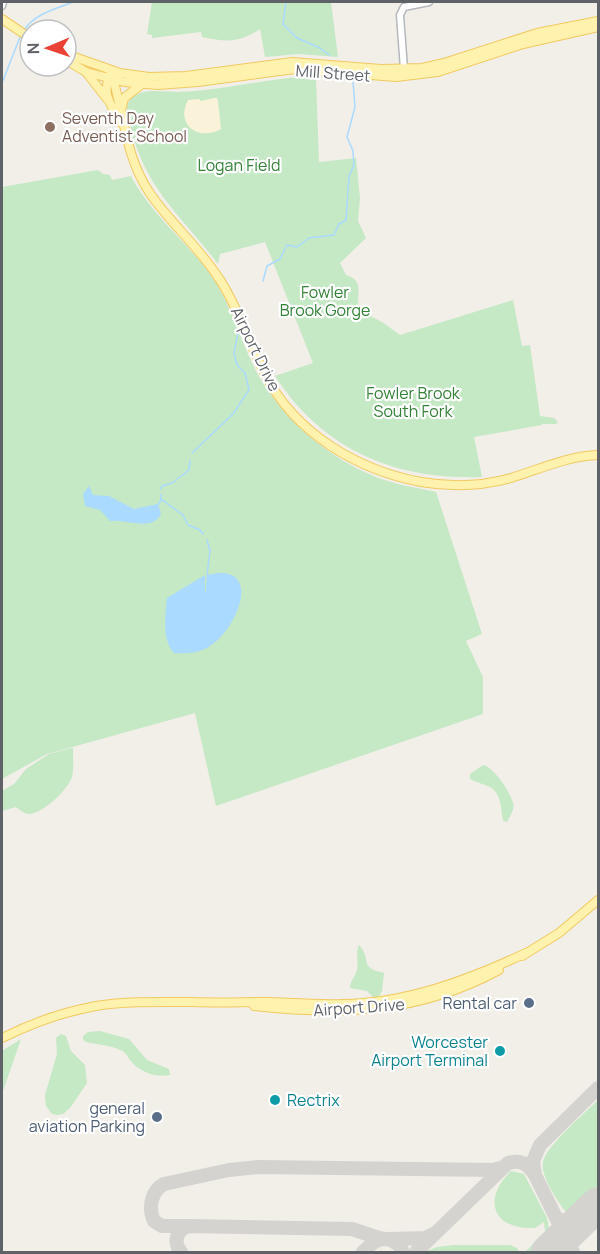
<svg xmlns="http://www.w3.org/2000/svg" width="600" height="1254" viewBox="0 0 600 1254" font-family="Manrope,sans-serif">
	<rect width="100%" height="100%" fill="#f1efe8"/>
	<path fill="#c5e8c5" d="M152,2H331L338,57L299,54L265,57L260,29C238,43 227,42 202,37L201,32L152,38V35L147,34Z
		M301,77L316,78L319,162L356,158L360,198L358,221L366,238L340,263L346,275C366,281 355,295 359,310L382,322L400,335L513,300L522,346L530,345L540,416L554,418L558,422L556,424H542V425L474,437L482,477C395,480 323,450 275,376L313,363L265,242L220,254L218,264C180,214 146,190 130,126C128,115 123,105 133,97C143,88 165,92 178,92C219,91 260,80 301,77Z
		M98,170L103,174L110,175L112,180L131,176C152,217 192,245 216,283C233,311 241,342 256,371C281,417 322,453 369,474C390,484 414,487 436,492L482,634L466,641L483,677V714L216,806L195,713L47,754L2,779V187Z
		M71,748H73C73,758 74,768 72,777C68,790 42,814 29,814C24,814 20,810 16,807L2,811V791L14,784L26,769L49,754Z
		M483,765C494,767 510,792 513,803C515,809 510,816 507,822L503,821C501,811 502,797 493,789C486,784 477,783 470,779V774Z
		M359,945C373,960 357,967 384,973L382,991L378,998L373,997L367,991L350,988C350,981 355,977 357,970C359,961 355,953 359,945Z
		M100,1031L129,1039L147,1060L169,1069L170,1075C156,1078 139,1072 130,1060C127,1056 126,1052 120,1050C110,1045 98,1045 86,1042L83,1040V1036L88,1032Z
		M61,1034L66,1036L71,1051L85,1065L87,1083L70,1108L63,1114L57,1115L52,1114L46,1106L45,1095L57,1054L56,1038Z
		M21,1039L2,1094V1051Z
		M598,1100V1187L569,1216C560,1205 540,1177 543,1162C546,1146 585,1113 598,1100Z
		M511,1171L524,1174L547,1218L550,1234L531,1252H525L545,1232L544,1222L535,1228C492,1230 482,1199 511,1171Z
		M453,1245H510L517,1248L519,1252H425L437,1247Z"/>
	<path fill="#fbf3d9" d="M214,98H217L218,101L221,129C198,142 175,124 188,100L199,99L201,101Z"/>
	<path fill="#aadaff" d="M89,486L93,495L109,496L134,509L158,504L161,514C151,532 128,519 110,521L100,510L85,506L83,494Z
		M218,573C263,571 233,633 210,646C199,653 187,654 174,653C162,640 165,616 167,598L205,575V596L207,575Z"/>
	<g fill="none" stroke-linecap="round" stroke-linejoin="round">
		<path stroke="#aadaff" stroke-width="1.5" d="M286,2L283,24L297,38L320,48L329,55
			M24,30C34,14 56,9 73,2
			M2,83L20,37
			M263,281L267,266L280,259L287,245L297,247L309,238L334,235L339,224L346,220L349,176L354,165L353,151L347,137L355,107L353,81
			M192,453L233,414L249,390L245,373L237,365L234,353L238,333
			M161,489L162,486L172,483L189,470L190,460
			M161,499L183,515L188,525L200,530L203,534
			M158,505L161,500V494
			M207,540L210,551L207,575"/>
		<path stroke="#d4d3d0" stroke-width="14" d="M535,1175L573,1252
			M557,1218L567,1224L581,1221
			M189,1226H162L154,1221C148,1208 151,1191 164,1184L229,1170L258,1167L493,1170L504,1167
			M388,1239L425,1238L434,1234
			M181,1252C173,1242 176,1230 189,1226L352,1229L379,1238L391,1240L399,1245L403,1252
			M363,1252L374,1242L382,1239
			M416,1252L508,1163C521,1159 528,1164 535,1175L533,1161L540,1145L598,1088"/>
		<path stroke="#d4d3d0" stroke-width="34" d="M548,1252L598,1204"/>
		<g stroke="#b5b8bc" stroke-width="9">
			<path id="minor" d="M2,6L3,2
				M404,69L400,15L404,7L429,2"/>
		</g>
		<g stroke="#f2c960" stroke-width="10">
			<path id="major" d="M2,19L30,38
				M66,54L120,73L149,77L186,76L292,62L381,69L422,68L444,63L537,33L598,21
				M66,60L86,72L124,82L158,85L198,82L295,69L396,77L438,72L523,44L598,27
				M112,71C114,84 118,97 121,111C127,140 132,166 149,192C170,223 200,248 220,280C239,309 249,343 265,374C295,433 357,470 421,482C450,487 482,486 511,478C540,469 568,456 598,455
				M86,72L107,99
				M110,75C101,96 111,103 120,122
				M122,107L124,98L142,84
				M522,956L559,933L598,900
				M254,1006C341,1016 420,1013 499,970
				M2,1038C32,1023 63,1012 96,1006C128,1001 160,1002 192,1002C218,1003 244,1002 270,1002C294,1003 318,1005 343,1004C407,1003 468,980 526,953"/>
		</g>
		<use href="#minor" stroke="#fff" stroke-width="6"/>
		<use href="#major" stroke="#fff2af" stroke-width="8"/>
	</g>
	<circle fill="#8d6e63" stroke="#fff" stroke-width="2" cx="50" cy="127" r="6"/>
	<g fill="#5c6f8a" stroke="#fff" stroke-width="2">
		<circle cx="529" cy="1003" r="6"/>
		<circle cx="157" cy="1117" r="6"/>
	</g>
	<g fill="#0f9aa8" stroke="#fff" stroke-width="2">
		<circle cx="500" cy="1051" r="6"/>
		<circle cx="275" cy="1100" r="6"/>
	</g>
	<g text-anchor="middle" dominant-baseline="central" stroke-width="4.5" stroke-linejoin="round" paint-order="stroke">
		<g font-size="16" fill="#5f6368" stroke="#fff">
			<text transform="translate(333 73) rotate(4)">Mill Street</text>
			<text transform="translate(256 349) rotate(64)">Airport Drive</text>
			<text transform="translate(359 1007) rotate(-4)">Airport Drive</text>
		</g>
		<g font-size="16" fill="#785e54" stroke="#fff" text-anchor="start">
			<text x="62" y="118">Seventh Day<tspan x="62" dy="18">Adventist School</tspan></text>
		</g>
		<g font-size="16" fill="#348238" stroke="#fff">
			<text x="239" y="165">Logan Field</text>
			<text x="325" y="292">Fowler<tspan x="325" dy="18">Brook Gorge</tspan></text>
			<text x="413" y="393">Fowler Brook<tspan x="413" dy="18">South Fork</tspan></text>
		</g>
		<g font-size="16" fill="#4e5e75" stroke="#fff" text-anchor="end">
			<text x="517" y="1003">Rental car</text>
			<text x="145" y="1108">general<tspan x="145" dy="18">aviation Parking</tspan></text>
		</g>
		<g font-size="16" fill="#0d838f" stroke="#fff" text-anchor="end">
			<text x="488" y="1042">Worcester<tspan x="488" dy="18">Airport Terminal</tspan></text>
			<text x="287" y="1100" text-anchor="start">Rectrix</text>
		</g>
	</g>
	<rect width="600" height="1254" fill="none" stroke="#5f6368" stroke-width="6"/>
	<g transform="translate(48 48) rotate(268)"><circle r="28" fill="#ffffff" stroke="#bfc1c3" stroke-width="1.5"/>
	<path d="M0-4.5L10 22L0 15L-10 22Z" fill="#ea4335"/>
	<text y="-9" font-size="16" font-weight="bold" text-anchor="middle" fill="#5f6368">N</text>
	</g>
</svg>
